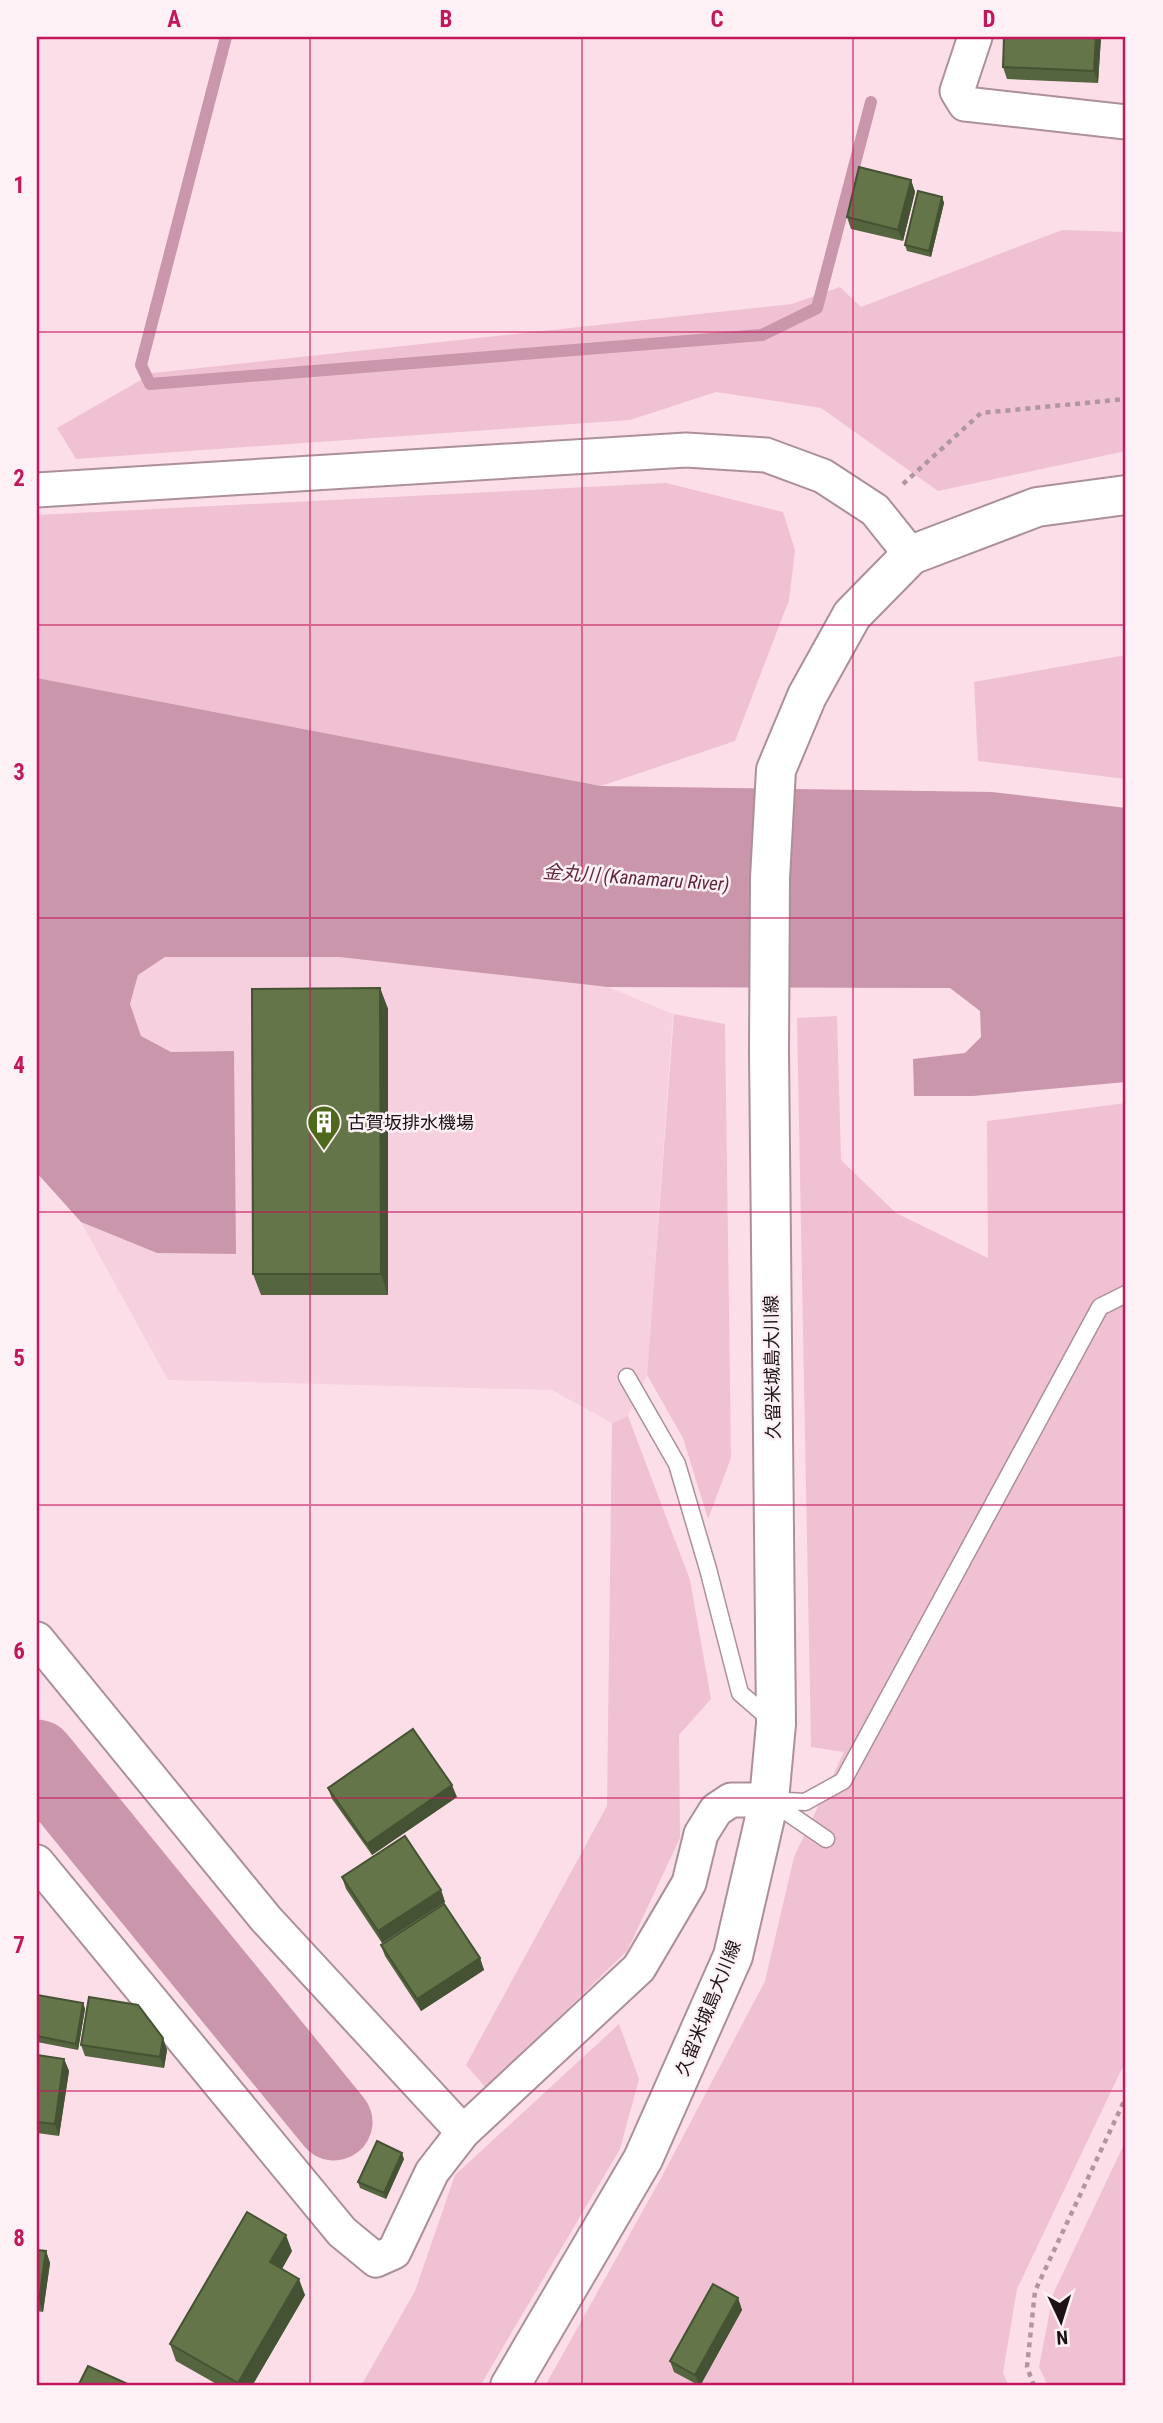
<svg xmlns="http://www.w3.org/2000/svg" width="1163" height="2423" viewBox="0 0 1163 2423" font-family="'Roboto Condensed','Noto Sans JP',sans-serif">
	<rect width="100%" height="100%" fill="#fcdee9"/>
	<path fill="#f6d0de" d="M165,957H339L608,987L673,1014L647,1375L628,1416L612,1423L552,1390L168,1380L81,1222L157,1253L236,1254L233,1051L171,1052L141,1036L130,1004L138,975Z"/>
	<path fill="#f0c1d3" d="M1062,230L1126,232V451L938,491L821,408L716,392L630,420L76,459L57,428L153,373L792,304L840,287L861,307Z
		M666,483L783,512L795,550L789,600L735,741L601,786L37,678V515Z
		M1126,655V779L978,761L974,682Z
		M674,1014L725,1024L731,1458L708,1519L683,1438L647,1375Z
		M837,1016L841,1160L896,1213L988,1258L987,1121L1126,1103V2060L1017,2289L1003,2373L1009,2386H545L660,2180L765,1981L794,1857L844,1752L811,1747L797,1018Z
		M628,1416L690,1580L711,1699L679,1735L680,1838L627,1951L486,2088L466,2065L607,1806L612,1423Z
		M619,2024L639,2079L620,2149L480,2386H361L415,2291L455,2175Z
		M1126,2140V2386H1048L1039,2367L1053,2294Z"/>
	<path fill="#ca96ab" d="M37,678L601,786L992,792L1126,808V1082L973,1096H914L913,1059L965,1053L981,1037L980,1011L950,988L608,987L339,957H165L138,975L130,1004L141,1036L171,1052L234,1051L236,1254L157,1253L81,1222L37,1173Z"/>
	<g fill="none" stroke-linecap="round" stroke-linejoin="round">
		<path stroke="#ca96ab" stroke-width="12" d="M226,37L141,365L150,384L762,335L817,308L871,102"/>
		<path stroke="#ca96ab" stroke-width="77" d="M37,1758L334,2122"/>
		<g stroke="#ab909a" stroke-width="19">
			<path id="service" d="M627,1377L677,1464L708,1569L740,1693L771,1720
				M769,1800L805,1802L843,1781L1100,1307L1126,1294
				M769,1800L826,1839"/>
		</g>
		<g stroke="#ab909a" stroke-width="37">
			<path id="minor" d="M975,37L957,91L965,104L1126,122
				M37,490L686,450L766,455L823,476L875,510L911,555
				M37,1639L266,1919L463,2132
				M37,1862L342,2232L376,2260L394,2252L432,2172L463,2132L639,1968L689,1883L701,1834L716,1810L731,1800H769"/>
		</g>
		<g stroke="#ab909a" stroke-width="42">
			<path id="primary" d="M510,2386L643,2159L733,1956L769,1800L776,1724L769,1051L770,878L776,770L807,696L852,615L911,555L1037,507L1126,495"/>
		</g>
		<path stroke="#ae979f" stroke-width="4.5" stroke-dasharray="5 5" stroke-linecap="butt" d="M903,484L981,413L1126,399
			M1034,2386L1027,2367L1035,2291L1126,2097"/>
		<use href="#service" stroke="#fff" stroke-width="16"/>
		<use href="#minor" stroke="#fff" stroke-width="33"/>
		<use href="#primary" stroke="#fff" stroke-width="38"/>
	</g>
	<path fill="#55653f" d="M1101,37L1098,83L1007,79L1003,67Z
		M911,180L915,192L903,241L851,229L847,217Z
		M942,197L944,203L931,257L907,251L905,245Z
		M380,988L388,1009V1295H261L253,1274Z
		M328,1788L457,1797L372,1855L332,1799Z
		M342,1877L441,1890L445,1902L382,1943L346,1889Z
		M381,1945L480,1958L484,1970L421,2011L385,1956Z
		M37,1995L83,2003L85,2009L78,2050L37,2042Z
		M163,2038L167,2050L164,2068L85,2056L81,2045Z
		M37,2055L64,2059L69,2071L59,2136L37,2133Z
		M404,2159L386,2199L360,2188L358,2182Z
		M37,2250L46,2251L50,2263L43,2312L37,2311Z
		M292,2251L282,2269L305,2295L252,2386H220L176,2361L170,2344Z
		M738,2298L742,2310L700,2386L674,2372L670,2361Z"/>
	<path fill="#455233" d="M1096,37H1101L1098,83L1094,71Z
		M911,180L915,192L903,241L898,230Z
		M942,197L944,203L931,257L929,251Z
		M380,988L388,1009V1295L381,1274Z
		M452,1785L457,1797L372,1855L367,1844Z
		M441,1890L445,1902L382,1943L378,1931Z
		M480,1958L484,1970L421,2011L417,1999Z
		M83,2003L85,2009L78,2050L76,2044Z
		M163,2038L167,2050L164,2068L160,2057Z
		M64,2059L69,2071L59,2136L55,2124Z
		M402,2153L404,2159L386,2199L384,2193Z
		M286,2235L292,2251L276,2279L270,2262Z
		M46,2251L50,2263L43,2312L39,2300Z
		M299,2279L305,2295L252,2386H239L238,2383Z
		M738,2298L742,2310L700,2386L695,2375Z"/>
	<path fill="#637549" stroke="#455233" stroke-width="2" d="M1004,37H1096L1094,71L1003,67Z
		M859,167L911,180L898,230L847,217Z
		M918,191L942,197L929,251L905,245Z
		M380,988L381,1274H253L252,989Z
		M413,1729L452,1785L367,1844L328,1788Z
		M405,1836L441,1890L378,1931L342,1877Z
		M444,1904L480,1958L417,1999L381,1945Z
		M37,1995L83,2003L76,2044L37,2036Z
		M89,1997L138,2005L163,2038L160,2057L81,2045Z
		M37,2055L64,2059L55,2124L37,2122Z
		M377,2141L402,2153L384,2193L358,2182Z
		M247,2212L286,2235L270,2262L299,2279L238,2383L170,2344Z
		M37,2250L46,2251L39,2300H37Z
		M713,2284L738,2298L695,2375L670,2361Z
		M88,2366L130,2385L129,2386H78Z"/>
	<path fill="none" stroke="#c2185b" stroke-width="2" stroke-opacity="0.55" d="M310,37V2386M582,37V2386M853,37V2386M37,332H1126M37,625H1126M37,918H1126M37,1212H1126M37,1505H1126M37,1798H1126M37,2091H1126"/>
	<defs>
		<g id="building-pin" transform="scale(1.75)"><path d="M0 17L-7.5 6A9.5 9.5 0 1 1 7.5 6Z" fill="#4e691b" stroke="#fdf1f5"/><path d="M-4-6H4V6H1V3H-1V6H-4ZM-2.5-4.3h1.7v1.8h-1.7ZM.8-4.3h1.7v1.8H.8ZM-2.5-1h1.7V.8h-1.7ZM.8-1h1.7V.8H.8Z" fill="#fff"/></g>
	</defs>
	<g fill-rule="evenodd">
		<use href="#building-pin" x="324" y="1122"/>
	</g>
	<g text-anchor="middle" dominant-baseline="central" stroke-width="5" stroke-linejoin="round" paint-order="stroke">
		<g font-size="18" fill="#1c1216" stroke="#fdf1f5" text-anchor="start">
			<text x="348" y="1122">古賀坂排水機場</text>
		</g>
		<g font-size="18" fill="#1c1216" stroke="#fdf1f5">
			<text transform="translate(772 1367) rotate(-91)">久留米城島大川線</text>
			<text transform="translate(708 2008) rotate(-68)">久留米城島大川線</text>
		</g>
		<g font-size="19" font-style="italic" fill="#622341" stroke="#fdf1f5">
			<text transform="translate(636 878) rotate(4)">金丸川 (Kanamaru River)</text>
		</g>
	</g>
	<rect width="1163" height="2423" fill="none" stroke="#fdf1f5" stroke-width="77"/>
	<g transform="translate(1061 2321) rotate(176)" stroke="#fdf1f5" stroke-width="5" paint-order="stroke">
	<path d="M0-5L12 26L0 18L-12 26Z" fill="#1c1216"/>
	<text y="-10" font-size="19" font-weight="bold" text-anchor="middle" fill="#1c1216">N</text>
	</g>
	<rect x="38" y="38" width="1086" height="2346" fill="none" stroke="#c2185b" stroke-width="2.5"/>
	<g font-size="23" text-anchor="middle" font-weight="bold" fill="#c2185b">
		<text x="174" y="27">A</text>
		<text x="446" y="27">B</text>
		<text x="717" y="27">C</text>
		<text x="989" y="27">D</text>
		<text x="19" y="193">1</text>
		<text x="19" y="486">2</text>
		<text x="19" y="780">3</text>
		<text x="19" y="1073">4</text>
		<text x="19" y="1366">5</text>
		<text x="19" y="1659">6</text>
		<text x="19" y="1953">7</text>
		<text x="19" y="2246">8</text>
	</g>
</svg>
